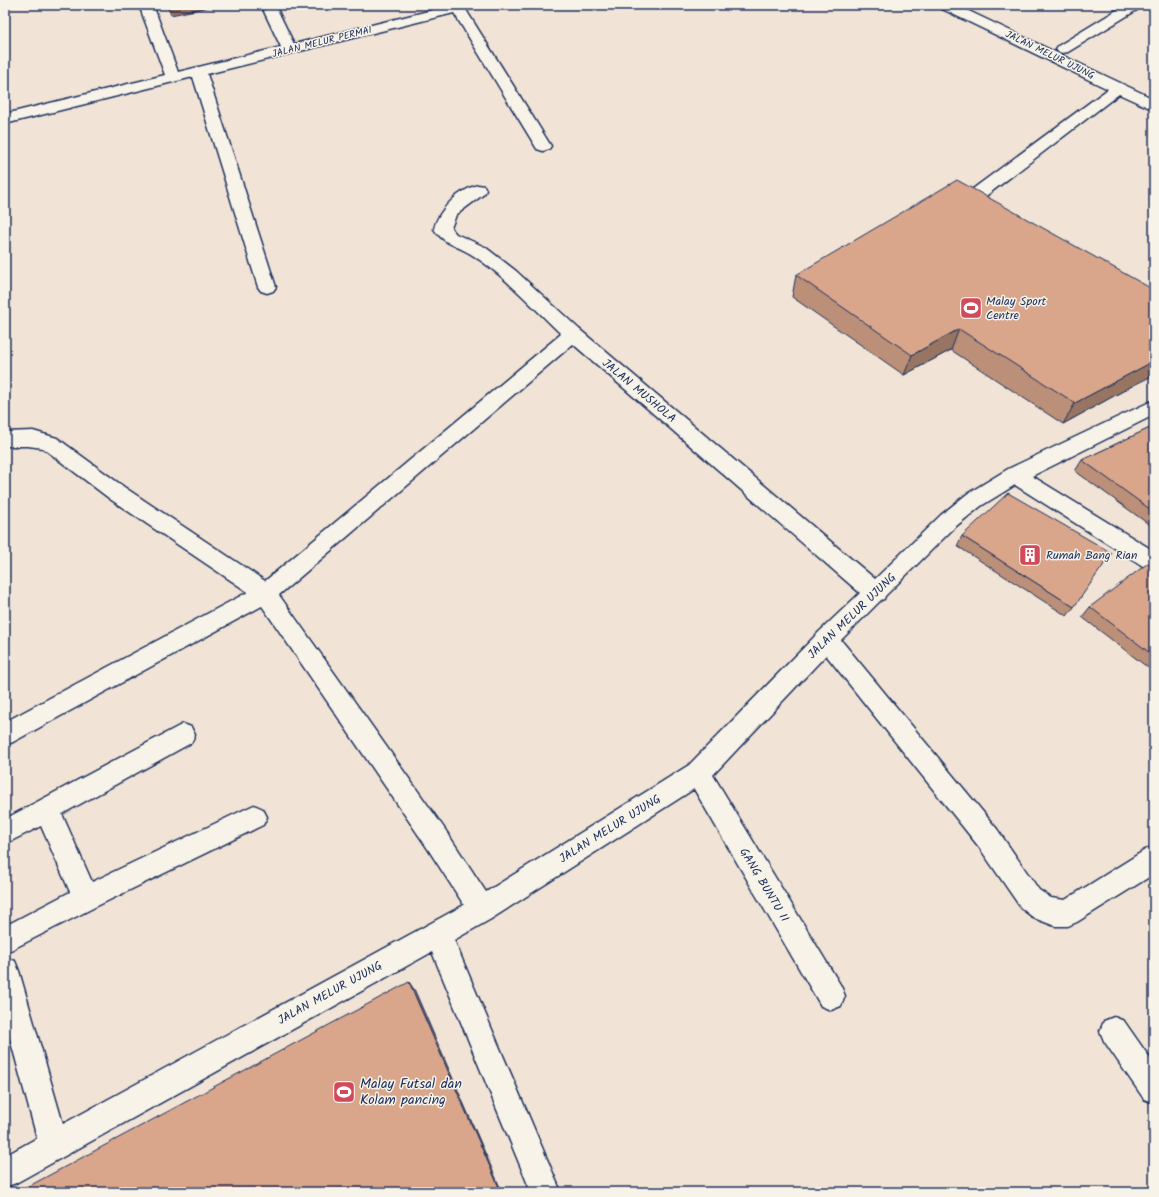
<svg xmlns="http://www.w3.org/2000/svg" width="1159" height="1197" viewBox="0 0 1159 1197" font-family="Kalam,sans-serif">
	<rect width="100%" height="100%" fill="#f1e4d6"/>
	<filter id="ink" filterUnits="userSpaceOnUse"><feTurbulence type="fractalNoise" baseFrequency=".025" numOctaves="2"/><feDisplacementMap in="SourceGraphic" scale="8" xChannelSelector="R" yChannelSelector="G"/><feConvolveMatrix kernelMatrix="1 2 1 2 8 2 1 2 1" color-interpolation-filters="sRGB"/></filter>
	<g filter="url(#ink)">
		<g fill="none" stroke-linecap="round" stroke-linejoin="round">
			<g stroke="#1b2f5e" stroke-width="3">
				<path id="minor" d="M139,5H153L178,72L281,47L261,5H275L294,44L453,5H478L476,8L466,10L551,146L549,149L543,151L537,149L454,13L207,74L276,287L273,291L267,293L261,291L258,287L193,77L5,124V114L165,75Z
					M938,5H956L1154,99V110L1119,94L978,202L972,203L966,202L964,198L966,194L1108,89L940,8Z
					M1125,5H1142L1140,8L1068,52L1063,53L1058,52L1056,49L1058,46Z
					M478,185L484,186L486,190L484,194L456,215L451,228L456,234L485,247L516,271L579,329L875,579L941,515L967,494L1008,469L1154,400V415L1032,476L1154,551V571L1146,568L1015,485L981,506L955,527L885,596L884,599L881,600L841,640L997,829L1039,890L1051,898L1065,900L1145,850L1154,846V874L1077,922L1068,926H1055L1034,918L1021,908L979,847L826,655L713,775L841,986L845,996L841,1006L831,1010L821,1006L694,789L491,919L454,940L561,1192H531L432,952L16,1183L5,1187V1156L37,1138L5,1020V957L15,961L19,971L63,1124L464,905L426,846L262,606L13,742L5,745V722L248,592L110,499L43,448L28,446H5V432L33,431L57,438L124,487L265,581L561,334C533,307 506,277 474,256C458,245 445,246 434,229C438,210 459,190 478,185ZM573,344L860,593L819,632L689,765L486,892L444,828L279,595Z
					M183,724L191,727L195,735L191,743L62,814L92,882L254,805L263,809L267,817L263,825L95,907L5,953V926L70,892L41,826L5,844V819Z
					M1114,1017L1124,1021L1154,1064V1103L1144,1099L1104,1041L1100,1031L1104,1021Z"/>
			</g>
			<use href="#minor" fill="#f7f3e8" fill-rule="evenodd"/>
		</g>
		<path fill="#bb8f78" stroke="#1b2f5e" d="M796,275L1132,386L1063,424L951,350L904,375L792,297Z
			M1154,426V528L1075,471L1082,460Z
			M962,536L1074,607L1067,616L957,546Z
			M1154,567V667L1151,670L1082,617L1090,607Z"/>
		<path fill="#987462" stroke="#1b2f5e" d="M167,5H219L171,15Z
			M959,329L951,350L904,375L912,355Z
			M1154,361V375L1132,386L1063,424L1075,403Z
			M409,982L415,991L502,1192H501Z"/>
		<path fill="#d9a68c" stroke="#1b2f5e" d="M957,180L1154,290V361L1075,403L959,329L912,355L796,275Z
			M1154,426V512L1082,460Z
			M1008,493L1112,553L1074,607L962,536Z
			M1148,563L1154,567V656L1090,607Z
			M409,982L501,1192H18Z"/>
	</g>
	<defs>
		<g id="stadium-square" transform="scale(1.15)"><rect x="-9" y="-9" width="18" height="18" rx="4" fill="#d1495b" stroke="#f7f3e8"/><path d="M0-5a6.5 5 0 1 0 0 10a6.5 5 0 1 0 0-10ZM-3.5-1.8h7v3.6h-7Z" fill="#fff"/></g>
		<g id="building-square" transform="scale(1.15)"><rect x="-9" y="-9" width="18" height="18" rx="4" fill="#d1495b" stroke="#f7f3e8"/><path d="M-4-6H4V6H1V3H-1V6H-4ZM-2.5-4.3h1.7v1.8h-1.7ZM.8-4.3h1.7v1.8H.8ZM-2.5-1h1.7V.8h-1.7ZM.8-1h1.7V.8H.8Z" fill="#fff"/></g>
	</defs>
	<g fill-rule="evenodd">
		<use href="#stadium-square" x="971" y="308"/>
		<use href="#building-square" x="1030" y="555"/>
		<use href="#stadium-square" x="344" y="1092"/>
	</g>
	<g text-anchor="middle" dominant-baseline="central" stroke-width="3" stroke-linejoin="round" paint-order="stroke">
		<g font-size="10" fill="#1b2f5e" stroke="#f7f3e8">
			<text transform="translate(322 42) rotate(-14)">JALAN MELUR PERMAI</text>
			<text transform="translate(1050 55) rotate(26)">JALAN MELUR UJUNG</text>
		</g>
		<g font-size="12" fill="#1b2f5e" stroke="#f7f3e8" text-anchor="start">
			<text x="986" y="301">Malay Sport<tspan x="986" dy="14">Centre</tspan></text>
			<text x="1046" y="555">Rumah Bang Rian</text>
		</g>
		<g font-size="12" fill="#1b2f5e" stroke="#f7f3e8">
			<text transform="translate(639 391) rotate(40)">JALAN MUSHOLA</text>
			<text transform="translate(852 616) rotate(-44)">JALAN MELUR UJUNG</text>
			<text transform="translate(610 829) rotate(-32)">JALAN MELUR UJUNG</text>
			<text transform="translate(764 885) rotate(59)">GANG BUNTU II</text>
			<text transform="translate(330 993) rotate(-29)">JALAN MELUR UJUNG</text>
		</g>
		<g font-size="14" fill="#1b2f5e" stroke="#f7f3e8" text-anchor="start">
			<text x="360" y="1084">Malay Futsal dan<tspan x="360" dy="16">Kolam pancing</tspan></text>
		</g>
	</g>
	<rect width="1159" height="1197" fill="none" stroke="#f7f3e8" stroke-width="20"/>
	<rect x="10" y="10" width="1139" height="1177" fill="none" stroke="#1b2f5e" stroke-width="1.5" filter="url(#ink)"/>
</svg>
